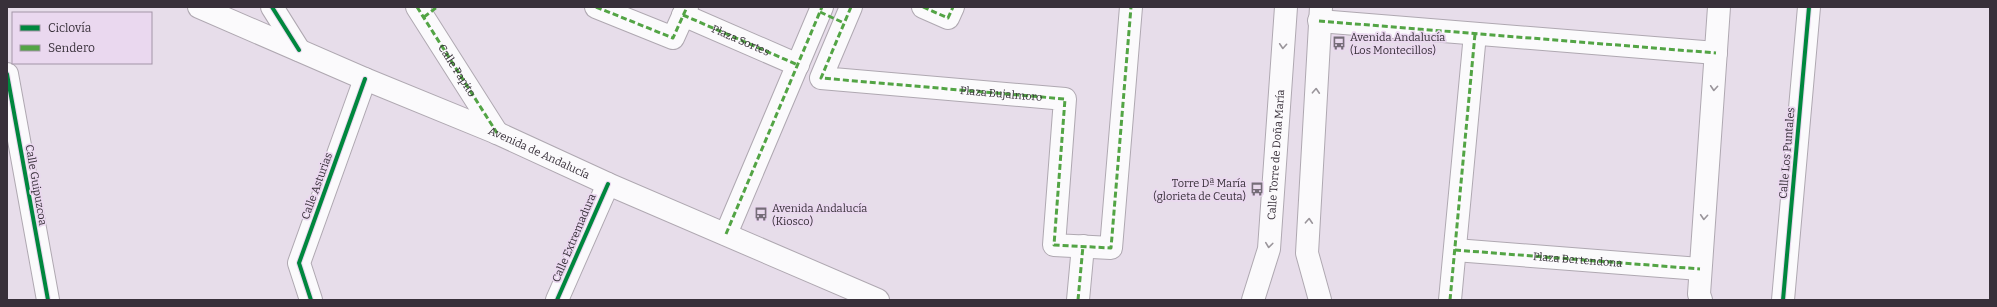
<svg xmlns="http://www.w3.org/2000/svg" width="1997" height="307" viewBox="0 0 1997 307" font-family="Bitter,serif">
	<rect width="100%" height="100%" fill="#e7ddea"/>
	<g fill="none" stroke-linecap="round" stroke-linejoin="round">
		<g stroke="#afa8b1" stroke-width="24">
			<g id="street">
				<path d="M272,7L299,50"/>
				<path id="s1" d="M417,7L497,133"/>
				<path d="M596,7L673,38L687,7"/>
				<path id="s2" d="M851,7L821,78L1065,99L1054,245L1111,248L1131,7"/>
				<path d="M923,7L948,18L953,7"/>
				<path d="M683,15L798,65"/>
				<path d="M1319,21L1716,53"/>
				<path d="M7,74L48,300"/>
				<path d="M726,234L822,7"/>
				<path d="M1455,250L1700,269"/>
				<path d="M311,300L299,263L365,79"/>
				<path d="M557,300L608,184"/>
				<path d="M1078,300L1083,246"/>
				<path d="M1450,300L1475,34"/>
				<path d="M1701,300L1699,294L1719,7"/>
				<path d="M1783,300L1809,7"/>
			</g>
		</g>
		<g stroke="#afa8b1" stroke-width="24">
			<g id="secondary">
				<path id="s3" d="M199,7L365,79L497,133L608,184L878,300"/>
			</g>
		</g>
		<g stroke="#afa8b1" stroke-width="24">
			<g id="primary">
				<path id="s4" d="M1253,300L1269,249L1286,7"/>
				<path d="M1320,300L1307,253L1321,7"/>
			</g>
		</g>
		<use href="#street" stroke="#fbfafc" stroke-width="22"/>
		<use href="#secondary" stroke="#fbfafc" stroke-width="22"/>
		<use href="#primary" stroke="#fbfafc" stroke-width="22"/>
		<g stroke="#53a445" stroke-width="3" stroke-dasharray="6 3" stroke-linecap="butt">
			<path d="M417,7L497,133"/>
			<path d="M596,7L673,38L687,7"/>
			<path d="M851,7L821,78L1065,99L1054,245L1111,248L1131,7"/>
			<path d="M923,7L948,18L953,7"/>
			<path d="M820,12L844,23"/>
			<path id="s5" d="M683,15L798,65"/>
			<path d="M424,17L437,7"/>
			<path d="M1319,21L1716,53"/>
			<path d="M726,234L822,7"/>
			<path id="s6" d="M1455,250L1700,269"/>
			<path d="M1078,300L1083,246"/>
			<path d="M1450,300L1475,34"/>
		</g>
		<g stroke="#ead8ef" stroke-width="6">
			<path id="cycleway" d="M272,7L299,50
				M7,74L48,300
				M311,300L299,263L365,79
				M557,300L608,184
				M1783,300L1809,7"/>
		</g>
		<use href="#cycleway" stroke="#00873e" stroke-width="4"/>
	</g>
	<defs><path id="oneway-chevron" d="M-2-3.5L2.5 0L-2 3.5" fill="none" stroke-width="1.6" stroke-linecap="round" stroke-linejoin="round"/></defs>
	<g stroke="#9a959b">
		<use href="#oneway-chevron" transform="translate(1283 46) rotate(94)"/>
		<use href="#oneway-chevron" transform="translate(1714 88) rotate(94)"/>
		<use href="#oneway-chevron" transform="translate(1316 91) rotate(-87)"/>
		<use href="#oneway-chevron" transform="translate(1704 217) rotate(94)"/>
		<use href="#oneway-chevron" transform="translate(1309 221) rotate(-87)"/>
		<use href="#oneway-chevron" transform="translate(1269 245) rotate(97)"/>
	</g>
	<defs>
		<g id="bus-bare" transform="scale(1.08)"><path d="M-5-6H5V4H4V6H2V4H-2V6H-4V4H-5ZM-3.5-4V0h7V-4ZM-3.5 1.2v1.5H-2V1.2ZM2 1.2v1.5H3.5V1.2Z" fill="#756d78" stroke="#ead8ef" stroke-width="2.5" paint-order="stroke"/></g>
	</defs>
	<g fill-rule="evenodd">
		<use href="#bus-bare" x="1339" y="43"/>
		<use href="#bus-bare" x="1257" y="189"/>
		<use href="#bus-bare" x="761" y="214"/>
	</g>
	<g text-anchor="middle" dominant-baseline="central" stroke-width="3.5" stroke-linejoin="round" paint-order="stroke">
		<g font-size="11" fill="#38303a" stroke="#ead8ef" text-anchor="start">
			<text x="1350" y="37">Avenida Andalucía<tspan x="1350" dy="13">(Los Montecillos)</tspan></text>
			<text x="1246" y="183" text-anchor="end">Torre Dª María<tspan x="1246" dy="13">(glorieta de Ceuta)</tspan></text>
			<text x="772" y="208">Avenida Andalucía<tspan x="772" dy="13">(Kiosco)</tspan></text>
		</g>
		<g font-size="11" fill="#38303a" stroke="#ead8ef">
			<text stroke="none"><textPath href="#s5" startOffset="63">Plaza Sortes</textPath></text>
			<text stroke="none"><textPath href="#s1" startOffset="75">Calle Papito</textPath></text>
			<text stroke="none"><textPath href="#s2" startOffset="258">Plaza Bujalmoro</textPath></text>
			<text stroke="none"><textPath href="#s3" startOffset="370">Avenida de Andalucía</textPath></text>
			<text transform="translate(1787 153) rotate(-85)">Calle Los Puntales</text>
			<text stroke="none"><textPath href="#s4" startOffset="148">Calle Torre de Doña María</textPath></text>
			<text transform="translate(36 185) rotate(80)">Calle Guipuzcoa</text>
			<text transform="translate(317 186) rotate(-70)">Calle Asturias</text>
			<text transform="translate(574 238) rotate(-67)">Calle Extremadura</text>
			<text stroke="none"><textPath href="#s6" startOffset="123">Plaza Bertendona</textPath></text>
		</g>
	</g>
	<rect width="1997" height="307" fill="none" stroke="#38303a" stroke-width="16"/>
	<rect x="12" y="12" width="140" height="52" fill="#ead8ef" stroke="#a395a7"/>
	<rect x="20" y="25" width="20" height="6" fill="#00873e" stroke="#a395a7"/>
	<text x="48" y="32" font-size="12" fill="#38303a">Ciclovía</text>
	<rect x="20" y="45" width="20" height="6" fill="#53a445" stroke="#a395a7"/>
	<text x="48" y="52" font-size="12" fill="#38303a">Sendero</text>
</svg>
